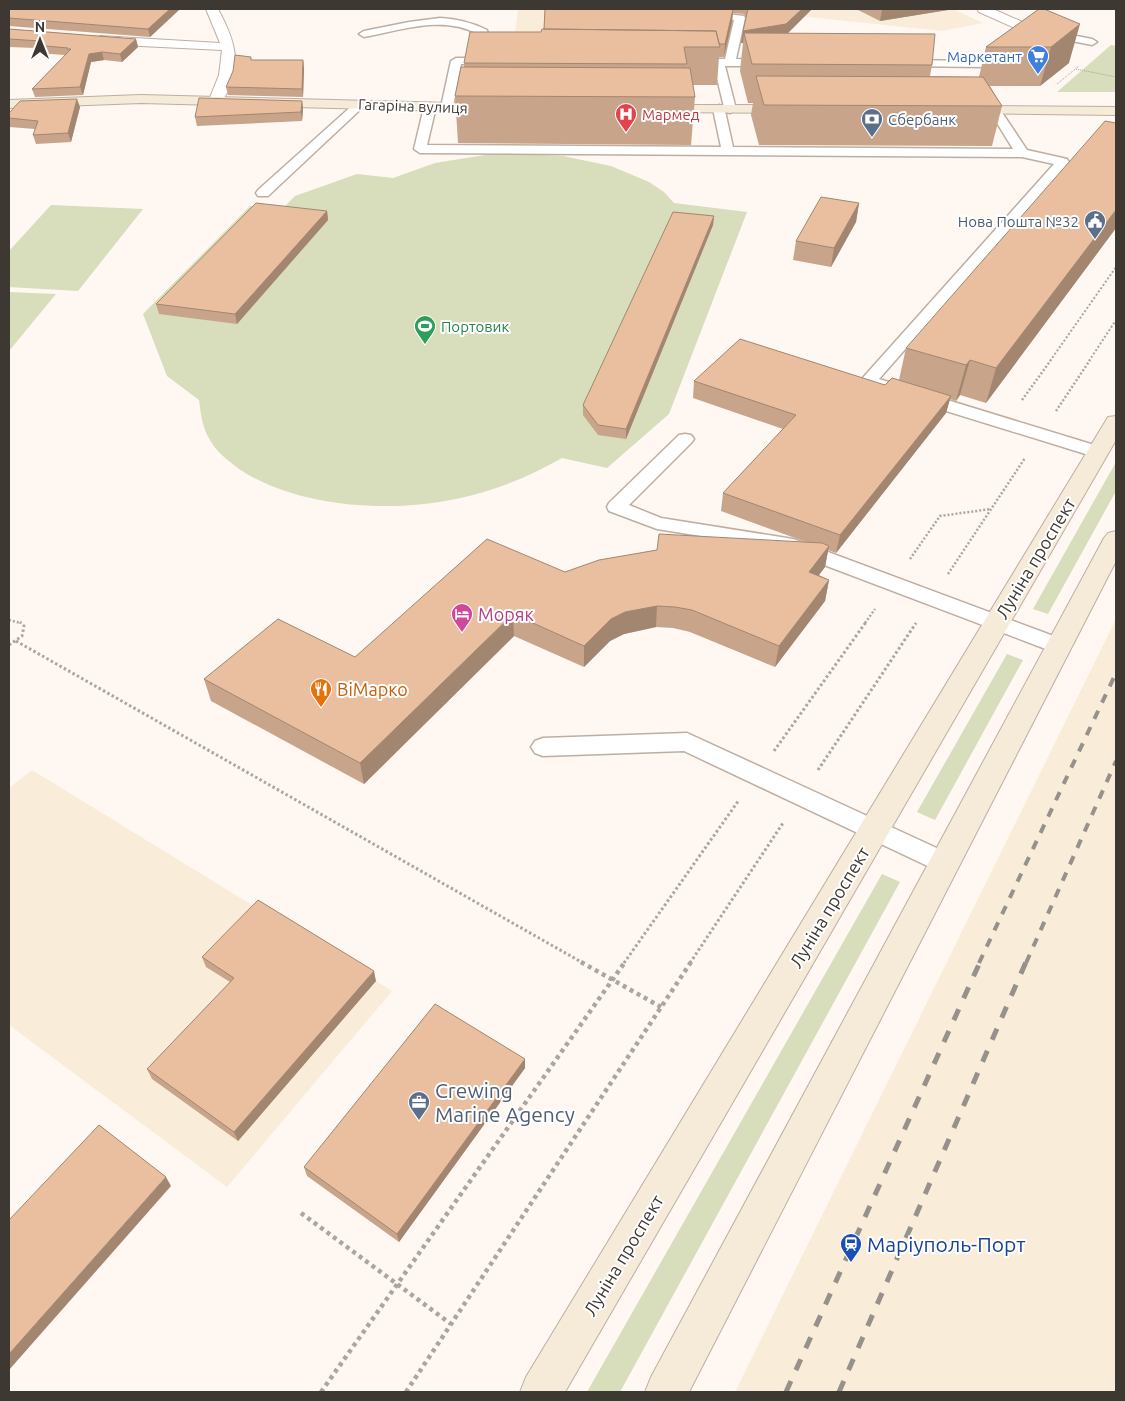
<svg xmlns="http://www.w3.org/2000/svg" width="1125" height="1401" viewBox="0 0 1125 1401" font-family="Ubuntu,sans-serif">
	<rect width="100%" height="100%" fill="#fef7f2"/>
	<path fill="#f9edd9" d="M518,9H953L983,23L942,31L780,14L753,15L746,44L513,48Z
		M1116,619V1392H735Z
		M32,770L392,991L227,1187L9,1025V788Z"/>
	<path fill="#d8ddbb" d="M1111,45L1116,46V92H1057Z
		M512,153L563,156L611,166L649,182L664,192L674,203L747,212L669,414L607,468L562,458C528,477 495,491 456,499C389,513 298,508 239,469C229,461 216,452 210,440C202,427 201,415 199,400L167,376L143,314L250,206L282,209L295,196L357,174L393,178L435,163L485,155Z
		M51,205L143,209L78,291L9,287V251Z
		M9,292L56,294L9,351Z
		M1116,462V491L1048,614L1033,609Z
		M1007,654L1023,660L935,820L917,812Z
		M882,874L900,882L620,1392H587Z"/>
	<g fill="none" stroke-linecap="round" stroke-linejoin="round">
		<g stroke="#beaea2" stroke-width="3">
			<path id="lane" d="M654,9H684L744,16L745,18L736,59L771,60L776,63L771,66H725L736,109L730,113L725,111L733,147L1013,149L989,110L995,106L999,108L1027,150L1067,159L1069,162L1067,165L879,379L1104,448L1107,452L1104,456L1098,457L1092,456L862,385L860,381L1054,164L1022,157L420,153L414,149L424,107L430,103L436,107L427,145L721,147L713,109L719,105L724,107L714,66L688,65L683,62L688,59H725L734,20L659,12Z
				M440,18C457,19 471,22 487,30L494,58L498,61L493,64H461L453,107L447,111L441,107L451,61L456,58H483L478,34C442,15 402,30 364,37L359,34L364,31L409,22Z
				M1046,30L1092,39L1097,42L1092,45L1042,35L1041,33Z
				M1008,44L1012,45L1013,47L1012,49L985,67L903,66L898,63L903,60L982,61Z
				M359,101L363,103L365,105L363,107L268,196H258L256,193L258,190L355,103Z
				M685,434L691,435L694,439L691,443L629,505L661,518L793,539L1067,641L1070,646L1067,651L1059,653L1051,651L782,549L657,529L609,511L607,507L609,503L679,435Z
				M687,733L954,856L958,863L954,870L945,873L936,870L684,751L543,756L535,753L531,747L535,741L543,738Z"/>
		</g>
		<g stroke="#beaea2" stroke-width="2">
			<path id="street" d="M206,9H218C236,42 244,69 221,103H211L209,100L219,75L222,50L100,44L94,40L100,36L220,43Z
				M977,9H993L1034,27L1036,30L1030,34L1026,33L979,12Z"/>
		</g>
		<g stroke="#beaea2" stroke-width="2">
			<path id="secondary" d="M141,95L492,104L497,105L499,108L497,111L492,112L141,103L9,108V100Z
				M657,105H789L794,106L796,109L794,112L789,113L652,112L650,109L652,106Z
				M965,106L1116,107V115L960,113L958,110L960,107Z
				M1116,416V440L565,1392H520L526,1377L1105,422L1108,417Z
				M1116,531V561L689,1392H645L651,1377L1104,538L1108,533Z"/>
		</g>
		<path stroke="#aca5a0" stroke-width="1" stroke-dasharray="1 1" stroke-linecap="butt" d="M1076,69L1116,77
			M1057,84L1079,66"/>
		<path stroke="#aca5a0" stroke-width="2" stroke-dasharray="2 2" stroke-linecap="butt" d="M1050,361L1116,267
			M1089,361L1116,320"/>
		<path stroke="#aca5a0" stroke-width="2.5" stroke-dasharray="2 2" stroke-linecap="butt" d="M1022,400L1051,360
			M1056,411L1090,360
			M910,559L940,516L991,509
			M948,574L1025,458
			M9,620L21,623
			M865,623L875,609"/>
		<path stroke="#aca5a0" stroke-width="3" stroke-dasharray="2.5 2.5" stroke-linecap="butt" d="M16,641L583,963
			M9,645L22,636L24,626L20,622
			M774,751L866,622
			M818,770L916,623
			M624,963L739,800
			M690,963L783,823"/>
		<path stroke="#aca5a0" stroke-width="4.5" stroke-dasharray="4 4" stroke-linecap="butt" d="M581,962L661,1007
			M301,1213L451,1324
			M321,1392L625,962
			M406,1392L691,962"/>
		<use href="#lane" fill="#fff" fill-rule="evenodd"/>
		<use href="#street" fill="#fff" fill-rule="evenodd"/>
		<use href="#secondary" fill="#f6ebd8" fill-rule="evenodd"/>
		<path stroke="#97918c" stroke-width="4" stroke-dasharray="9 9" stroke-linecap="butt" d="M979,963L1116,673
			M1026,963L1116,761"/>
		<path stroke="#97918c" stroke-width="5" stroke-dasharray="12 12" stroke-linecap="butt" d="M786,1392L980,962
			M839,1392L1026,962"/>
	</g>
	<path fill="#c8a48a" d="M9,9H180L150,37L9,26Z
		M545,9H812L788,33L932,65L930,76L979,77L986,47L1039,9L1069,63L1040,86H990L1002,106L992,146L759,145L751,115L753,103H748L740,71L743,43H741L743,31L746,17L744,14L733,13L732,22L724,57H719L717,85H692L695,97L691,145L458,143L455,96L464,67V63L541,32L544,29Z
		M856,9H954L880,21Z
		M9,29L136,39L138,47L122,62L104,60L91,62L83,95L35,97L32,89L65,55L36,53L35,48L9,47Z
		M251,60H303L304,69L303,97L228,95L226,87Z
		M302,101L303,109L302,121L197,126L195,117Z
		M80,107L71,142L36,144L33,135L35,129L9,127V113Z
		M1116,123V228L986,403L960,395L956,401L950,399L946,413L836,553L828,550L825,567L819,575L829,580L825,601L775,667L690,632L673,628L656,627L624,634L610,641L584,667L514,636L364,784L211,701L204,679L355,657L565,572L806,542L721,511L723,493L783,429L693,398L694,381L885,385L899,380L906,348Z
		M859,203L856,222L831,267L793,260L796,241Z
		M327,211L328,220L237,324L159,314L156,304Z
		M714,216L713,225L626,439L598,435L583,415V405Z
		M202,957L376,981L238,1141L152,1079L147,1069L230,982L206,967Z
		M525,1059V1068L399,1242L307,1176L304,1167Z"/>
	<path fill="#a38670" d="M170,9H180L150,37L148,29Z
		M733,9L732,22L724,57L725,44Z
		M802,9H812L785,36L744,33L743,43H741L743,31Z
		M882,9H954L880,21Z
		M1080,24L1069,63L1040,86L1051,47Z
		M136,39L138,47L122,62L120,54Z
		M102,52L104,60L91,62L83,95L80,87L89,54Z
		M303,60L304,69L303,97L302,89Z
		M77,99L80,107L71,142L68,133Z
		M302,101L303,109L302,121L301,112Z
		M859,203L856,222L831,267L834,248Z
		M1116,210V228L986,403L996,368Z
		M327,211L328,220L237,324L235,314Z
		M714,216L713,225L626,439V429Z
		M970,360L960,395L956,401L966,365Z
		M951,396L946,413L836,553L840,535Z
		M829,546L825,567L805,593L809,572Z
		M829,580L825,601L775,667L779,646Z
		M657,606L656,627L624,634L610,641L584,667V646L611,619L625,612Z
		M513,614L514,636L364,784L360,763Z
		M374,971L376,981L238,1141L234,1132Z
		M525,1059V1068L399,1242L397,1234Z
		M166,1177L171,1186L9,1370V1354Z"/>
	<path fill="#e9bfa0" stroke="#a38670" d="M9,9H170L148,29L9,18Z
		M545,9H733L725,44H719L716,31L544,29Z
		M748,9H802L786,24L743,31Z
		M1039,9H1044L1080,24L1051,47H986Z
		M9,29L136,39L120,54L102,52L89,54L80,87L32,89L71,49H67L68,48L34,45L41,41L9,39Z
		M542,29L716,31L720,47H684L687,64L464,63L470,32H541Z
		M744,33L935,34L932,65L752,64Z
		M235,55L251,57V60H303L302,89L226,87L233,71Z
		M461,67L690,68L695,97L455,96Z
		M756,76L983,77L1002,106L764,105Z
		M199,98L302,101L301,112L195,117Z
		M77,99L68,133L33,135L38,121L9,118V113L20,101Z
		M1105,121L1116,123V210L996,368L970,360L966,365L906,348Z
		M821,197L859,203L834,248L796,241Z
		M256,203L327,211L235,314L156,304Z
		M673,212L714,216L626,429L598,425L583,405Z
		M740,339L885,385L892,378L951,396L840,535L723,493L796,415L694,381Z
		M659,534L822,543L829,546L809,572L829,580L779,646L692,610L675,607L657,606L625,612L611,619L584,646L513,614L360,763L204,679L278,619L355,657L487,539L565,572L599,560L657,550Z
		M258,900L374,971L234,1132L147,1069L234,978L202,957Z
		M435,1004L525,1059L397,1234L304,1167Z
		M99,1125L166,1177L9,1354V1220Z"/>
	<defs>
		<g id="supermarket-pin" transform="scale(1.125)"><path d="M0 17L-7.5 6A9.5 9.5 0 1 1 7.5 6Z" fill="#3f7fe0" stroke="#fff"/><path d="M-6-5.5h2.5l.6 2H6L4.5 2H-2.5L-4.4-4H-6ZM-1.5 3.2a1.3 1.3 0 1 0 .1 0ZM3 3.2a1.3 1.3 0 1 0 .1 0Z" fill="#fff"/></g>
		<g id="hospital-pin" transform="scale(1.125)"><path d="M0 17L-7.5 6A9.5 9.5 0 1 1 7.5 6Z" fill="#e0444e" stroke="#fff"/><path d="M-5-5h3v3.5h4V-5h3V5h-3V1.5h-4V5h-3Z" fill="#fff"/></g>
		<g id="bank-pin" transform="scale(1.125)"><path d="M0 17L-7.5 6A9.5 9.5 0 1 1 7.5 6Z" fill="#5c6f8a" stroke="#fff"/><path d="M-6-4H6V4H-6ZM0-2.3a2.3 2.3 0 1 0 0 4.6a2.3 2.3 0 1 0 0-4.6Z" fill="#fff"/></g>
		<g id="civic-pin" transform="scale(1.125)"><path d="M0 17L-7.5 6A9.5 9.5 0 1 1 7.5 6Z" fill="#5c6f8a" stroke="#fff"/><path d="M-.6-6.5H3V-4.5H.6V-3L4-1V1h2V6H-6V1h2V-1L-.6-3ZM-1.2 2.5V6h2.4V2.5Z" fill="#fff"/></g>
		<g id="stadium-pin" transform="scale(1.125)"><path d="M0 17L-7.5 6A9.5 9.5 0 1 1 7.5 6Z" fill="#2e9e5b" stroke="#fff"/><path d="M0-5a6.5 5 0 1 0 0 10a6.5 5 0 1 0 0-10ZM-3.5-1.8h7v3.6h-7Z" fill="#fff"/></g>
		<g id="hotel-pin" transform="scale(1.125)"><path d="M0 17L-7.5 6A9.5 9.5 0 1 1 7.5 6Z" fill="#d1479c" stroke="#fff"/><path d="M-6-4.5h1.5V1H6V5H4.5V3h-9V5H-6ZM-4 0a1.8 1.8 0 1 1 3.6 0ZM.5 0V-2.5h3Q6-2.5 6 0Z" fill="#fff"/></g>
		<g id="restaurant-pin" transform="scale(1.125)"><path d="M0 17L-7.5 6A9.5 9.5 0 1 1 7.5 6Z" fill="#e8710a" stroke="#fff"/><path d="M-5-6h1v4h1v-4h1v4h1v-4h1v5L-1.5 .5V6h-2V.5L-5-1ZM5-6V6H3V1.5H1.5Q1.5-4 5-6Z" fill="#fff"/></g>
		<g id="office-pin" transform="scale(1.125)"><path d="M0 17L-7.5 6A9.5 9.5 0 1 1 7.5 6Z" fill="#5c6f8a" stroke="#fff"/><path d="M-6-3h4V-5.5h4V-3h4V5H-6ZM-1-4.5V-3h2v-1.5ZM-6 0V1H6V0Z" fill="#fff"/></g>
		<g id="station-pin" transform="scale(1.125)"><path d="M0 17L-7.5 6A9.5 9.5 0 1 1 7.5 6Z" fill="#1a4fb4" stroke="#fff"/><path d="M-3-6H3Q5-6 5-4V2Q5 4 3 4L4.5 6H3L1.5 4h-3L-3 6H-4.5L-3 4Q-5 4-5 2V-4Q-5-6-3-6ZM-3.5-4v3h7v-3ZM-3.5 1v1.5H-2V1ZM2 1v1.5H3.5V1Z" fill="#fff"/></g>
	</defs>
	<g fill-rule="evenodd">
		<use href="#supermarket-pin" x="1038" y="56"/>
		<use href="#hospital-pin" x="626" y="114"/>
		<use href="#bank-pin" x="872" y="119"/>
		<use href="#civic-pin" x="1095" y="221"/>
		<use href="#stadium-pin" x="425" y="326"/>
		<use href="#hotel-pin" x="462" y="614"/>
		<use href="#restaurant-pin" x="321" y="689"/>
		<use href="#office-pin" x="419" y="1102"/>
		<use href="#station-pin" x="851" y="1244"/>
	</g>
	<g text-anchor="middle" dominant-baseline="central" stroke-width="4" stroke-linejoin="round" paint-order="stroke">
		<g font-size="15" fill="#366cbe" stroke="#fff" text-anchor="end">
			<text x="1022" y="56">Маркетант</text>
		</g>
		<g font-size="15" fill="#3e3833" stroke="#fff">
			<text transform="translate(413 106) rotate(2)">Гагаріна вулиця</text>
		</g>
		<g font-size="15" fill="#be3a42" stroke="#fff" text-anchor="start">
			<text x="642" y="114">Мармед</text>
		</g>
		<g font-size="15" fill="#4e5e75" stroke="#fff" text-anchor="start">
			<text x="888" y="119">Сбербанк</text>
			<text x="1079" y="221" text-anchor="end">Нова Пошта №32</text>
		</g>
		<g font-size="15" fill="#27864d" stroke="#fff" text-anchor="start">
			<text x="441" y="326">Портовик</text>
		</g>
		<g font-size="18" fill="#3e3833" stroke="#fff">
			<text transform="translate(1035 558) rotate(-59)">Луніна проспект</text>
			<text transform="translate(829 907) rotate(-59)">Луніна проспект</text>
			<text transform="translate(623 1255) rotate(-59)">Луніна проспект</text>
		</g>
		<g font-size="18" fill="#b23c85" stroke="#fff" text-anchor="start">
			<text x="478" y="614">Моряк</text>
		</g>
		<g font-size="18" fill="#c56008" stroke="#fff" text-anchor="start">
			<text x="337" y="689">ВіМарко</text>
		</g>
		<g font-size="21" fill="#4e5e75" stroke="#fff" text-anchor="start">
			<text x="435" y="1090">Crewing<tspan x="435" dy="24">Marine Agency</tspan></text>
		</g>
		<g font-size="21" fill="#164399" stroke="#fff" text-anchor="start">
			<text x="867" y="1244">Маріуполь-Порт</text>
		</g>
	</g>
	<rect width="1125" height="1401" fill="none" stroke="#3e3833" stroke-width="20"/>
	<g transform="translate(40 40)" stroke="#ffffff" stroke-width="4" paint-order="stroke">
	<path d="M0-4L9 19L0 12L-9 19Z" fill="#3e3833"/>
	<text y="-8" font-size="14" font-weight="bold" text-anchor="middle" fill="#3e3833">N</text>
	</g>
</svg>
